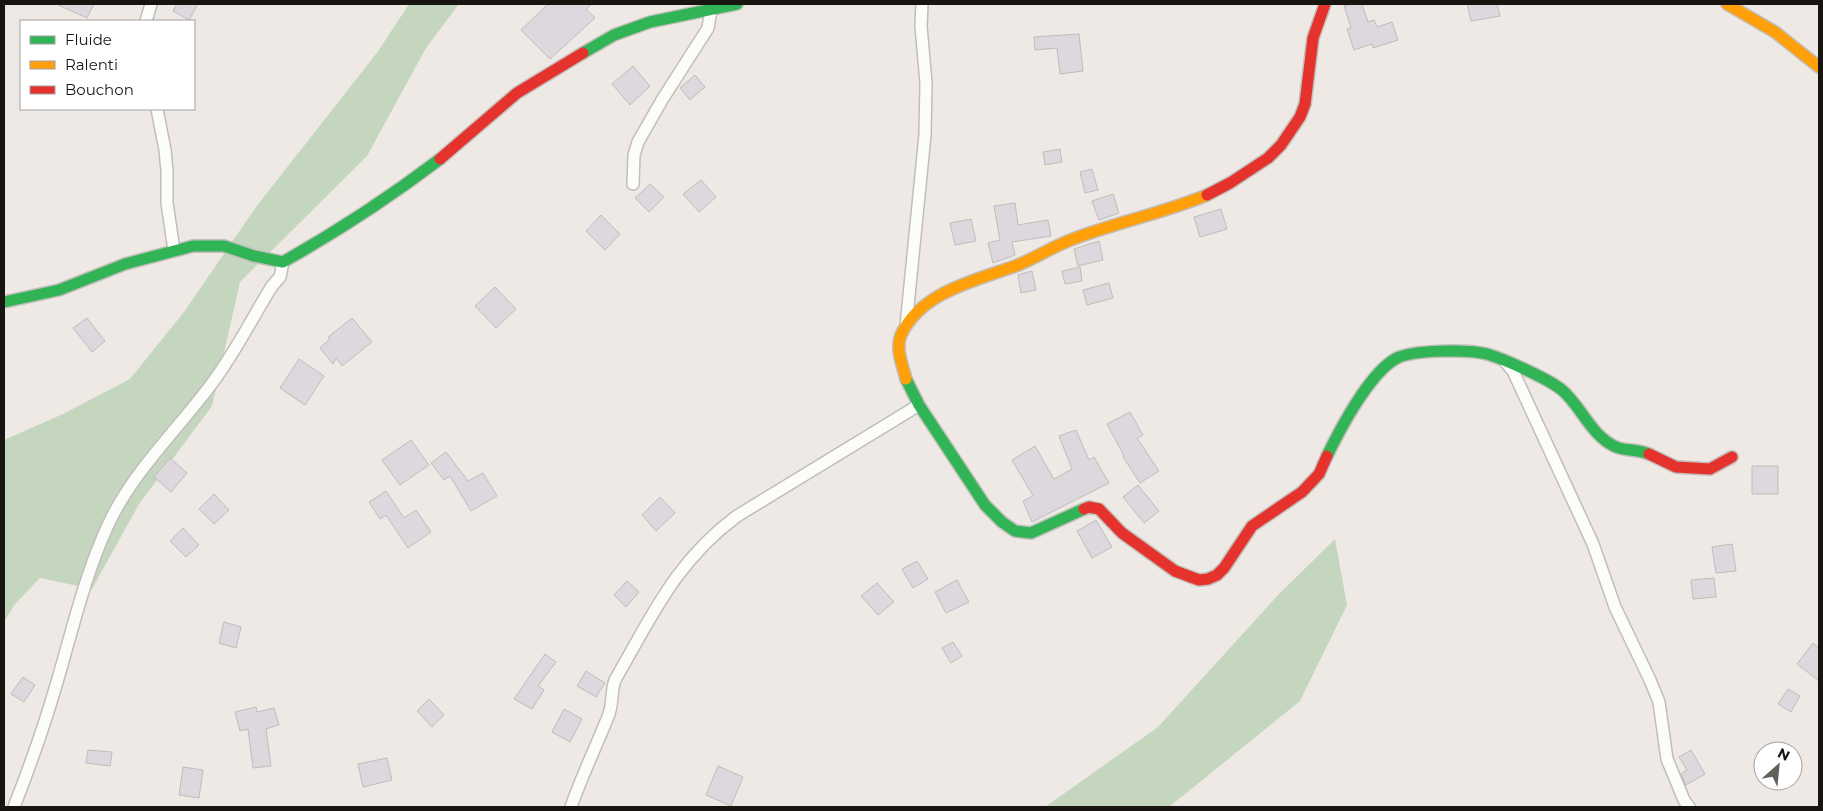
<svg xmlns="http://www.w3.org/2000/svg" width="1823" height="811" viewBox="0 0 1823 811" font-family="Montserrat,sans-serif">
	<rect width="100%" height="100%" fill="#eee9e4"/>
	<path fill="#c5d6bf" d="M409,4H459L426,48L367,156L240,282L212,406L139,504L92,589L40,578L15,604L4,622V440L63,414L130,379L184,312L256,207L379,50Z
		M1335,539L1347,605L1300,701L1169,807H1045L1158,727L1279,594Z"/>
	<path fill="#ddd8de" stroke="#bfbcbb" d="M56,4H94L87,18Z
		M177,4H198L189,20L173,11Z
		M548,4H592L586,9L595,18L550,59L521,30Z
		M1352,4H1362L1368,22L1374,20L1377,27L1392,22L1398,40L1373,48L1372,44L1354,50L1347,29L1351,28L1344,6Z
		M1467,4H1497L1500,16L1471,21Z
		M1079,34L1083,71L1060,74L1057,48L1035,50L1034,37Z
		M633,66L650,86L630,105L612,84Z
		M695,75L705,87L690,100L680,88Z
		M1060,149L1062,162L1045,165L1043,152Z
		M1092,169L1098,190L1085,193L1080,172Z
		M701,180L716,197L699,212L683,194Z
		M650,184L664,197L649,212L635,198Z
		M1113,194L1119,213L1099,220L1092,201Z
		M1015,203L1018,225L1048,220L1051,236L1012,242L1015,255L993,263L988,243L1000,240L994,206Z
		M1221,209L1227,229L1200,237L1194,217Z
		M601,215L620,234L605,250L586,231Z
		M971,219L976,241L955,245L950,223Z
		M1099,241L1103,260L1078,266L1074,249Z
		M1080,267L1082,281L1065,284L1062,271Z
		M1032,271L1036,290L1021,293L1018,275Z
		M1109,283L1113,298L1087,305L1083,290Z
		M495,287L516,309L496,328L475,306Z
		M87,318L105,341L92,352L73,328Z
		M352,318L372,342L342,366L336,358L333,364L320,348L330,339L328,337Z
		M299,359L324,376L305,405L280,388Z
		M1130,412L1143,435L1137,438L1159,471L1140,483L1123,457L1124,456L1107,424Z
		M1076,430L1089,460L1094,457L1109,483L1032,522L1023,501L1033,496L1012,460L1035,446L1054,479L1072,469L1059,436Z
		M411,440L429,465L400,485L382,460Z
		M446,452L468,481L483,473L497,496L471,511L450,476L444,480L431,463Z
		M170,458L187,473L171,492L154,477Z
		M1752,466H1778V494H1752Z
		M1138,485L1159,511L1144,523L1123,497Z
		M386,491L404,518L416,510L431,532L408,548L386,515L380,519L369,502Z
		M214,494L229,510L214,524L199,509Z
		M660,497L675,513L656,531L642,515Z
		M1096,520L1112,547L1092,558L1077,531Z
		M183,528L199,545L186,557L170,541Z
		M1732,544L1736,571L1716,573L1712,547Z
		M917,561L928,579L913,588L902,569Z
		M1714,578L1716,597L1693,599L1691,580Z
		M957,580L969,602L946,613L935,592Z
		M627,581L639,592L626,607L614,595Z
		M877,583L894,602L878,615L861,596Z
		M224,622L241,627L236,648L219,643Z
		M953,642L962,656L951,663L942,648Z
		M1813,643L1819,648V681L1797,664Z
		M545,654L556,662L538,686L544,690L532,709L514,699Z
		M586,671L605,683L596,697L577,686Z
		M23,677L35,685L24,702L11,694Z
		M1788,689L1800,696L1791,712L1778,704Z
		M429,699L444,715L432,727L417,711Z
		M256,707L257,712L274,708L279,725L266,729L271,766L253,768L248,729L240,731L235,712Z
		M564,709L582,719L570,742L552,732Z
		M88,750L112,752L110,766L86,763Z
		M1691,750L1705,774L1686,785L1681,774L1687,770L1679,757Z
		M387,758L392,780L363,787L358,764Z
		M718,766L743,777L731,806L706,795Z
		M183,767L203,770L199,798L179,795Z"/>
	<g fill="none" stroke-linecap="round" stroke-linejoin="round">
		<g stroke="#c1beba" stroke-width="14">
			<path id="street" d="M146,21L151,4
				M157,109L165,150L167,171V203L174,250
				M633,184L634,155L638,142L662,100L708,28L711,10
				M906,326L925,135L926,83L921,26L922,4
				M1506,363L1513,371L1593,544L1615,607L1650,680L1659,702L1667,759L1684,800L1689,807
				M14,807C30,766 45,724 57,682C73,628 85,574 109,523C133,472 176,431 210,386C234,355 251,320 272,286L280,277L283,262
				M571,807C582,775 597,745 609,714C613,702 611,691 615,680C652,616 676,561 737,516L919,405"/>
		</g>
		<g stroke="#c1beba" stroke-width="14">
			<path id="fast" d="M583,53L614,35L650,22L737,4
				M4,302L59,290L125,264L193,246H224L254,256L283,262C338,231 390,197 440,159
				M906,379L919,405L985,505L1002,522L1015,531L1031,533L1084,509
				M1327,456C1340,429 1370,372 1397,358C1413,350 1468,349 1487,354C1504,359 1549,379 1562,390C1582,407 1590,435 1616,447C1625,451 1637,449 1649,454"/>
		</g>
		<g stroke="#c1beba" stroke-width="14">
			<path id="slow" d="M1727,4L1775,32L1819,67
				M906,379C903,366 895,349 901,335C921,291 978,280 1018,265C1037,257 1054,246 1073,239C1117,222 1164,213 1207,195"/>
		</g>
		<g stroke="#c1beba" stroke-width="14">
			<path id="jam" d="M440,159L517,93L583,53
				M1207,195L1230,183L1268,158L1281,145L1300,117L1305,104L1313,38L1325,4
				M1649,454L1676,467L1710,469L1732,457
				M1084,509L1089,507L1099,509L1122,533L1175,571L1199,580L1208,579L1217,575L1224,568L1252,526L1302,492L1319,474L1327,456"/>
		</g>
		<use href="#street" stroke="#fcfcfb" stroke-width="11"/>
		<use href="#fast" stroke="#30b455" stroke-width="11"/>
		<use href="#slow" stroke="#ff9f0a" stroke-width="11"/>
		<use href="#jam" stroke="#e5322d" stroke-width="11"/>
	</g>
	<rect width="1823" height="811" fill="none" stroke="#181511" stroke-width="10"/>
	<rect x="20" y="20" width="175" height="90" fill="#ffffff" stroke="#a3a1a0"/>
	<rect x="30" y="36" width="25" height="8" fill="#30b455" stroke="#a3a1a0"/>
	<text x="65" y="45" font-size="15" fill="#181511">Fluide</text>
	<rect x="30" y="61" width="25" height="8" fill="#ff9f0a" stroke="#a3a1a0"/>
	<text x="65" y="70" font-size="15" fill="#181511">Ralenti</text>
	<rect x="30" y="86" width="25" height="8" fill="#e5322d" stroke="#a3a1a0"/>
	<text x="65" y="95" font-size="15" fill="#181511">Bouchon</text>
	<g transform="translate(1778 766) rotate(27)"><circle r="24" fill="#ffffff" stroke="#a3a1a0"/>
	<path d="M0-4L9 19L0 12L-9 19Z" fill="#635f5b"/>
	<text y="-8" font-size="14" font-weight="bold" text-anchor="middle" fill="#181511">N</text>
	</g>
</svg>
